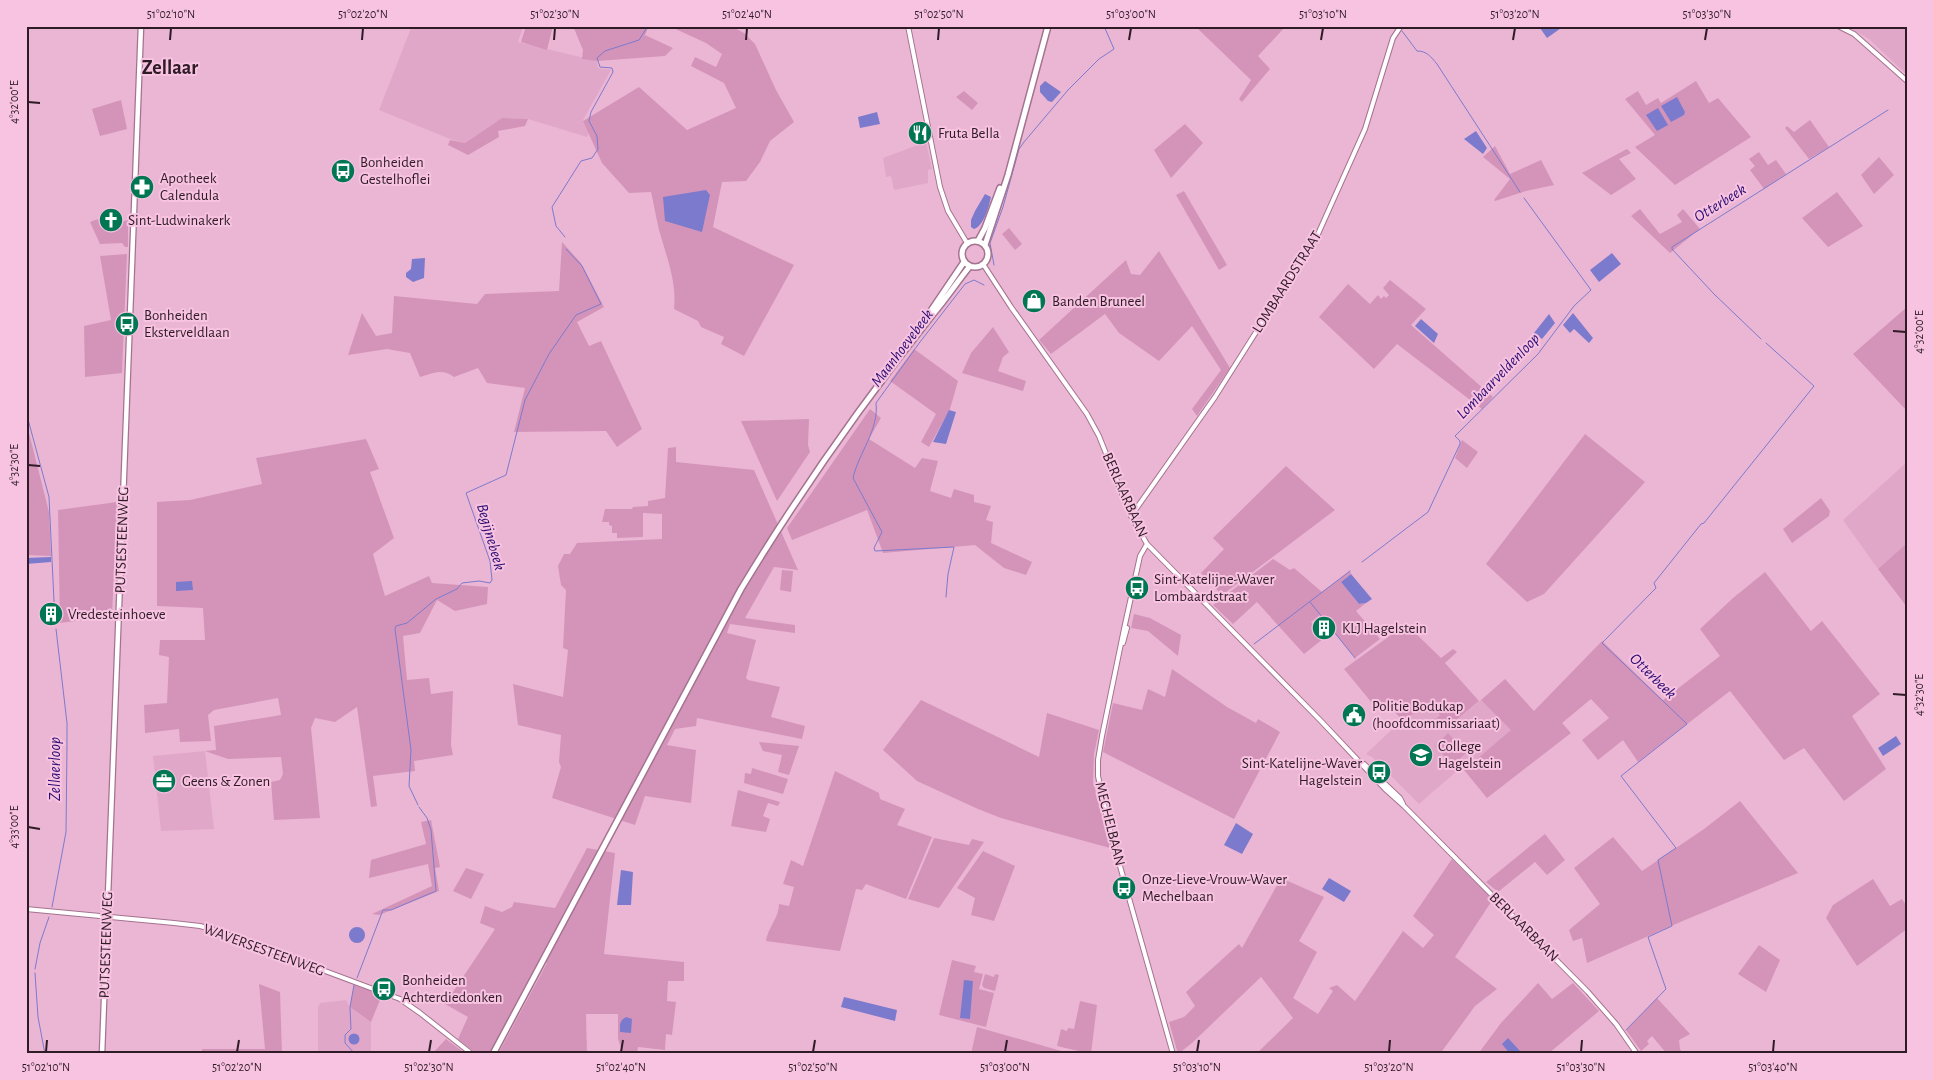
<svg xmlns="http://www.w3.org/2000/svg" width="1933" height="1080" viewBox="0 0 1933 1080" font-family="'Alegreya Sans',sans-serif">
	<rect width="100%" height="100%" fill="#ebb6d4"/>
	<path fill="#e1a7c9" d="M410,26H520L523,27L518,42L597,61L598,68L611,70L583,120L589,133L587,137L528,119L502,118L465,143L450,139L379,110L411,28Z
		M1847,26H1907V75L1869,39Z
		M926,142L932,169L928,170V183L894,190L891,176L886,177L883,158Z
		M1907,462V543L1878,569L1843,520Z
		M1481,700L1512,730L1467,767L1462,764L1458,765L1457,771L1419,804L1372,757L1366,754L1402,720L1430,705L1440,715L1447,728Z
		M205,751L214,829L161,831L153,756Z
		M346,1000L350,1007L371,1022V1054H318V1007L320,1003Z"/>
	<path fill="#d494ba" d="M526,26H553L547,50L521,42Z
		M573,26H649L645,35L673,48L665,56L597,61L582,59L583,50Z
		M669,26H731L744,33L755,44L776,90L794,122L770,141L760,162L746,181L722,182L713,227L794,265L744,356L721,344L724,337L701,327L698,321L674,309C677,282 666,255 659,230C656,217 654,205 651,192L629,193L602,163L583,121L639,87L687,130L736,108L724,83L691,66L695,57L716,67L722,54L706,43Z
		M1195,26H1286L1258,56L1270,69L1242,102L1239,99L1251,80Z
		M1696,81L1709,103L1718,98L1751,137L1675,185L1635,147L1655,135L1625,99L1638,91L1646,105L1658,98L1661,103Z
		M964,91L978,103L972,110L956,97Z
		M121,100L127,129L100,136L92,109Z
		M502,118L528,119L525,126L498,131L499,137L468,155L448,145L450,140L465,143Z
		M1810,120L1829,147L1809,159L1785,128L1787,126L1794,132Z
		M1185,124L1203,143L1171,178L1154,150Z
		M1495,146L1510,174L1541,160L1554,185L1526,191L1495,201L1494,200L1510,179L1483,157Z
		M1627,149L1631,153L1619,159L1636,179L1611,195L1582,173Z
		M1759,152L1768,165L1776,160L1786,174L1764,189L1750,170L1755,166L1749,159Z
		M1879,157L1894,175L1874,194L1861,175Z
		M1184,191L1227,265L1219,270L1176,195Z
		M1837,192L1863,226L1828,247L1802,218Z
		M1640,209L1660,234L1682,222L1677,215L1683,209L1700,229L1670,253L1631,216Z
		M98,219L102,228L109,232L116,228L117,223L128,220V247H125L122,243L100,244L90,222Z
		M1009,228L1022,244L1015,250L1002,234Z
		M562,242L581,263L604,307L577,322L589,346L601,341L642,429L617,447L606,431L514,432L525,388L487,383L478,368L454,377C443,368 433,373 420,377L410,353L387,349L348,355L362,313L376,336L392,333L394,296L477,304L485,294L559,291Z
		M1159,251L1230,368L1197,416L1192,409L1221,370L1192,326L1159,361L1119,333L1105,314L1051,354L1039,340L1126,260L1131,274L1140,275Z
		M127,254L122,373L85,377L84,326L111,320L100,256Z
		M1390,280L1426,309L1411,325L1493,397L1482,409L1397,344L1374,369L1319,317L1348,284L1370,304L1378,295L1381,299L1384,296L1386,298L1389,295L1383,288Z
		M1907,307V411L1853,354Z
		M993,327L1009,352L1003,357L998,371L1026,381L1023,391L962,373L971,353Z
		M914,349L958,381L950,409L929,447L921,442L936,414L890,381Z
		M870,409L881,418L869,439L915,468L922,458L938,461L930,491L951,498L954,489L974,495V502L991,506L986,520L993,522L991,543L1032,562L1026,575L1004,568L975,545L883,553L867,510L792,540L787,528Z
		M809,419L808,445L810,452L777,501L741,421Z
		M26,421L49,512L51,556L26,555Z
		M1585,434L1645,482L1544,594L1527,602L1486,564Z
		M366,439L379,469L370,472L394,538L373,554L385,596L429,576L432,583L488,587L487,604L455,611L437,600L420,633L403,636L407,680L429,678L431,694L453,691L451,745L453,755L414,761L415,771L373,776L377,806L371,807L357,707L335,722L315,718L311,728L320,818L274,820L271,782L280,780L283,774L281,757L228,759L205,751L216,750L214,726L281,715L278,698L214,710L208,715L211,741L180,742L179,729L145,733L144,705L167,703L169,657L159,655L160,640H205L203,608L157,606V502L190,500L262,484L256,458Z
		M1462,440L1478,452L1467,468L1455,458Z
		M676,447V462L754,470L798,570L774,567L745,618L795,625V633L730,624L727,633L756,640L746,678L748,680L780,687L771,717L805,726L802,739L697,718L696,726L675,729L667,745L696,750L691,803L645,796L635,825L552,798L561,767L559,762L561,735L518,725L513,684L563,697L568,650L563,648L566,590L561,585L558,566L564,554H570L577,543L662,539V514L643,513V537L617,538V533H612V526L609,525V522H602L605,509H632L633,507L648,506V501L665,498L668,448Z
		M1286,466L1335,510L1222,595L1201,573L1224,549L1213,538Z
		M1821,498L1830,511L1829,516L1792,543L1783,529Z
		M117,502L112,616L60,623L58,510Z
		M1907,543V607L1878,569Z
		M1273,559L1290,570L1294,568L1322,592L1350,571L1351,574L1341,582L1359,604L1366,603L1356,611L1380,639L1355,658L1320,615L1311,622L1324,638L1304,654L1257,602L1233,624L1213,605Z
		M782,570L793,571L791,592L780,590Z
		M1765,572L1811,631L1822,621L1880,694L1852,716L1886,769L1844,801L1804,748L1784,760L1730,691L1638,762L1623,740L1598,760L1582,740L1609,718L1591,699L1562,723L1571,733L1487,798L1464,770L1511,730L1481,700L1505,679L1534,711L1602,641L1663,700L1720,656L1700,629L1733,598Z
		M1134,614L1150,618L1181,635L1178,656L1148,631L1131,628Z
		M1406,624L1441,658L1453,649L1457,652L1445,663L1479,701L1447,728L1434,726L1433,722L1440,715L1430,705L1402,720L1386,702L1377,709L1344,669Z
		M1172,669L1227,707L1256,723L1258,719L1280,732L1234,819L1103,752L1113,703L1142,710L1148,689L1165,697Z
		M921,700L1039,757L1047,713L1099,730L1094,754L1093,781L1110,848L1001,818L978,809L917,781L883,750Z
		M1448,733L1466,753L1453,765L1435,746Z
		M759,742L799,746L789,775L778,772L782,755L763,751Z
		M752,768L788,779L783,794L744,783L745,773L751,774Z
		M835,771L879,793L880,799L905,809L897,825L932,837L906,899L866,884L862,890L856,889L840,951L766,941C768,927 779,918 779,904L789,906L794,887L783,884L791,860L803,866Z
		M738,790L780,802L778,806L768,803L763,816L770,819L766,832L731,826Z
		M1740,801L1798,873L1685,920L1587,963L1582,938L1573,941L1569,930L1600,904L1574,868L1613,837L1642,871L1704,829Z
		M431,820L440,867L435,868L439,891L379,915L372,914L432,886L428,864L369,878L371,860L426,844L421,822Z
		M1545,834L1565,860L1547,875L1535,862L1498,892L1486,882Z
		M934,838L969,845L972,839L984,842L939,908L908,899Z
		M587,848L615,853L604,954L684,962V981H668L667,1001L676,1002L672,1035L666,1034L665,1050L638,1047L637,1054H623L618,1039V1014H586L587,1054H498L547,963L541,957L489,1054H477L458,1039L468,1017L445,1004L495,929L480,923L485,906L502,912L512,907L514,902L555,908Z
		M983,851L1015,866L994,921L971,915L975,898L957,888Z
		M1452,859L1493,899L1455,957L1497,989L1475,1006L1440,1054H1256L1293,1018L1261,977L1192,1043L1178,1054L1169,1022L1184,1017L1195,1006L1186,992L1239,944L1242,948L1281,878L1324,897L1299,941L1317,952L1293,998L1318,1014L1333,991L1329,988L1337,985L1355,1001L1403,931L1423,948L1434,935L1413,916Z
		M466,868L484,874L471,899L453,891Z
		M1873,879L1890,906L1902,899L1907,907V929L1857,966L1826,918L1833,905Z
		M1759,945L1780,960L1766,992L1738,974Z
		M952,960L976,966L974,972L983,974L979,989L994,993L986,1027L939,1015Z
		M985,974L994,977L995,974L999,975L995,991L984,988L982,985Z
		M1538,983L1552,999L1573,983L1599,1011L1548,1054H1478L1501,1023Z
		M259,984L280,992L282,1054H202V1049H265Z
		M354,985L382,995L371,1022L350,1007Z
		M1657,998L1690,1034L1679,1040L1680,1049L1683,1054H1667L1652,1036L1647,1041L1649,1044L1641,1051L1626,1030Z
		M1080,1001L1097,1005L1091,1054L1057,1046L1061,1029L1067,1031L1068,1028L1074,1029Z
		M977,1027L1072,1054H971Z
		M446,1039L466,1054H432Z"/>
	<path fill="#7c7acd" d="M1543,26H1564L1547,38L1540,28Z
		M1045,81L1061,92L1052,102L1048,101L1040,92V86Z
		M1677,97L1685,112L1684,115L1671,122L1661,106Z
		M1658,108L1668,125L1657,131L1646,115Z
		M877,112L880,124L860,128L858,117Z
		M1476,131L1487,148L1483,154L1464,139Z
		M706,190L710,195L702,232L665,221L663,197Z
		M985,194L991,197C989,206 984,226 974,229L971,227V220L975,211Z
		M1612,253L1621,264L1599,282L1590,270Z
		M425,258L424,278L413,282L406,277V273L411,269L412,259Z
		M1573,313L1593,338L1589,343L1574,329L1570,333L1563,325Z
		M1549,314L1555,323L1542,339L1534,333Z
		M1421,319L1438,334L1434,343L1415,326Z
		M949,410L956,412L946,444L933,442Z
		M51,557V562L26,564V558Z
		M1351,574L1372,599L1366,603L1359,604L1341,582Z
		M192,581L193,590L176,591V582Z
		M1896,736L1901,744L1883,756L1878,748Z
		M1236,823L1253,834L1242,854L1224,845Z
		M621,870L633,872L631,905H617Z
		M1329,878L1351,891L1344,902L1322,889Z
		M349 935a8 8 0 1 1 16 0a8 8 0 1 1-16 0Z
		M964,980L973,981L970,1019L960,1018Z
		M844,997L897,1010L895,1021L841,1007Z
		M626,1017L632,1019L631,1033L620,1032C620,1025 619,1021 626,1017Z
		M348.5 1039a5.5 5.5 0 1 1 11 0a5.5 5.5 0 1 1-11 0Z
		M1508,1038L1520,1051L1518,1054H1510L1502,1044Z"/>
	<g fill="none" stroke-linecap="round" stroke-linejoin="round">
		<path stroke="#7c7acd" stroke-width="1" d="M1402,31L1417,51C1427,51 1431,57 1437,64L1520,192
			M565,237L556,226L552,207L581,161L592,158L598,149L597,136L589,121L591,112L613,72L612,68L600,67L597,58L605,51L639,40L648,26
			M994,265L990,243L1003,207L1019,149L1024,142L1068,90L1099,59L1114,49L1104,26
			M1761,339L1714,294L1672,249V247L1888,110
			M26,412L49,497L55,622
			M1362,562L1428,512L1460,444V441L1455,436L1538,354L1574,306L1591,290L1524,198
			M946,597L948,574L954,547L875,551L874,548L882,532L853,478C859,452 879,430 876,403L920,342L965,284L974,280L984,285
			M1310,602L1355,658
			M1254,644L1350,571
			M418,805L409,786L411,750L395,629L396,626L407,623L436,599L457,589L462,583L479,581L490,583L492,580L490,561L466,493L506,475L525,400L549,354L576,315L601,304L582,266L566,249
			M52,907L66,832L67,747V723L56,629
			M35,969L40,943L49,917
			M35,973L38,1017L45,1054
			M357,978L383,910H391L436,891L431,830L427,818L419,807
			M354,985L350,1007L351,1029L345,1035V1043L355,1054
			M1626,1030L1666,989L1648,937L1672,926L1658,860L1676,848L1621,776L1687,724L1602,643L1656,588L1654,583L1701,524L1704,523L1814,386L1766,343"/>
		<g stroke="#a4738f" stroke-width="6">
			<path id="tertiary" d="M908,26L940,187L948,211L967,243
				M1838,26L1854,34L1907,81
				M983,264L1011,307L1087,414L1099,436L1131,516L1147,544L1320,720L1385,789L1404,806L1588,992L1616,1024L1637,1054
				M1131,516L1215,397L1318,234L1365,129L1393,38L1401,26
				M1147,544L1140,556L1124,629L1102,736L1098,760V776L1109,827L1173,1054
				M1123,643L1127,628
				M1364,764L1400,798L1403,804
				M26,909L174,923L200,926L218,931L400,999L420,1013L472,1054"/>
		</g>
		<g stroke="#a4738f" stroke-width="7">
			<path id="secondary" d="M102,1054L141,26"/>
		</g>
		<g stroke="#a4738f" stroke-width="8">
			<path id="primary" d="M962 254a13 13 0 1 1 26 0a13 13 0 1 1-26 0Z
				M978,241L985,228L1000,188
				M985,245L1008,175L1048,26
				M922,324L964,262
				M493,1054L741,589C799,493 863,402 933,314C946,299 957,282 970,266"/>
		</g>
		<use href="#tertiary" stroke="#fff" stroke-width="4"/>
		<use href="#secondary" stroke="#fff" stroke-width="4.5"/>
		<use href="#primary" stroke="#fff" stroke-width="5"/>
	</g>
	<path fill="none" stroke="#2e1b26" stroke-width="2" d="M170,40L171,28M362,40L363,28M554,40L555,28M746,40L747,28M938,40L939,28M1129,40L1131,28M1321,40L1323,28M1513,40L1515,28M1705,40L1707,28M28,102L40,103M1893,331L1906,332M28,465L40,466M1893,694L1906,695M28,827L40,829M46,1052L47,1040M237,1052L239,1040M429,1052L431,1040M621,1052L623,1040M813,1052L815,1040M1005,1052L1007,1040M1197,1052L1199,1040M1389,1052L1390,1040M1581,1052L1582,1040M1773,1052L1774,1040"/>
	<defs>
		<g id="restaurant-disc" transform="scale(1.25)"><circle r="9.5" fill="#007652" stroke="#f8c3e1"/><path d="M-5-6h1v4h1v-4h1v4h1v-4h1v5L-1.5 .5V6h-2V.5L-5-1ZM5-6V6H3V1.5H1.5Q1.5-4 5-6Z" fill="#fff"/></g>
		<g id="bus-disc" transform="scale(1.25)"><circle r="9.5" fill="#007652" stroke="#f8c3e1"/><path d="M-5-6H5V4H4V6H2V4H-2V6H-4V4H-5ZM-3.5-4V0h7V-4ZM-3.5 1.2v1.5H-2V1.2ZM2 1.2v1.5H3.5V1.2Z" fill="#fff"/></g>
		<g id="pharmacy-disc" transform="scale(1.25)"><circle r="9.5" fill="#007652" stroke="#f8c3e1"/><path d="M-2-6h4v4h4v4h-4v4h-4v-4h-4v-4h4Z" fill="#fff"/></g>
		<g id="church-disc" transform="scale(1.25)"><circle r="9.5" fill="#007652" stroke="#f8c3e1"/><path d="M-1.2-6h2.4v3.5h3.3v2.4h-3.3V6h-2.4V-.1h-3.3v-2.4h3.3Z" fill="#fff"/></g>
		<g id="shop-disc" transform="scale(1.25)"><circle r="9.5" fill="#007652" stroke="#f8c3e1"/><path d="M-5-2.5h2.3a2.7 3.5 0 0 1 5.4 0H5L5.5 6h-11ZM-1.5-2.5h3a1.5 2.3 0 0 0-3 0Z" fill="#fff"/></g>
		<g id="building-disc" transform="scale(1.25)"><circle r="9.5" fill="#007652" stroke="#f8c3e1"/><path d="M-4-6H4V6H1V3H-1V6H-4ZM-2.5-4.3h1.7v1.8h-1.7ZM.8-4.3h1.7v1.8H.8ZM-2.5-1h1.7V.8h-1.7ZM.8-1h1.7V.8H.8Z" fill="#fff"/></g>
		<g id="civic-disc" transform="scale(1.25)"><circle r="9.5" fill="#007652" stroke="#f8c3e1"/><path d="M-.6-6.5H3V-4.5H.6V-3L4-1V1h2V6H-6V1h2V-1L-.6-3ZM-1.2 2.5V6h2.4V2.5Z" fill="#fff"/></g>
		<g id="school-disc" transform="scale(1.25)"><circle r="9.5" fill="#007652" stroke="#f8c3e1"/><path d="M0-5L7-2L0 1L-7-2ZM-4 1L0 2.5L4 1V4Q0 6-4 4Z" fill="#fff"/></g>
		<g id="office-disc" transform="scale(1.25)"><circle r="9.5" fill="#007652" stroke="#f8c3e1"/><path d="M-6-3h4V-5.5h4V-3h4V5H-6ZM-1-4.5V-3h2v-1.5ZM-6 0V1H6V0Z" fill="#fff"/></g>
	</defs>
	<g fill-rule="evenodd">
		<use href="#restaurant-disc" x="920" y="133"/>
		<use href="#bus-disc" x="343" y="171"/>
		<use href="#pharmacy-disc" x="142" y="187"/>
		<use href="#church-disc" x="111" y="220"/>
		<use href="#shop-disc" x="1034" y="301"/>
		<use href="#bus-disc" x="127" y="324"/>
		<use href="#bus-disc" x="1137" y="588"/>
		<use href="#building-disc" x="51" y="614"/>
		<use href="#building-disc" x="1324" y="628"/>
		<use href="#civic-disc" x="1354" y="715"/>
		<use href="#school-disc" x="1421" y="755"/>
		<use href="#bus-disc" x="1379" y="772"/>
		<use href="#office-disc" x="164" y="781"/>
		<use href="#bus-disc" x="1124" y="888"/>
		<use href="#bus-disc" x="384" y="989"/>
	</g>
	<g text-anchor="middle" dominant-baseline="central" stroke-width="4" stroke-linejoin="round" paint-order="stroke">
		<g font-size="15" fill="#2e1b26" stroke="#f8c3e1" text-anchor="start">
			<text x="938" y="133">Fruta Bella</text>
			<text x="360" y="162">Bonheiden<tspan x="360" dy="17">Gestelhoflei</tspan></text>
			<text x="160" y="178">Apotheek<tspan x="160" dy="17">Calendula</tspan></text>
			<text x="128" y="220">Sint-Ludwinakerk</text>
			<text x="1052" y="301">Banden Bruneel</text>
			<text x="144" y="315">Bonheiden<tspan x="144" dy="17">Eksterveldlaan</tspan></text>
			<text x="1154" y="579">Sint-Katelijne-Waver<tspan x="1154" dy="17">Lombaardstraat</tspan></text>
			<text x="68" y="614">Vredesteinhoeve</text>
			<text x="1342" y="628">KLJ Hagelstein</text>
			<text x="1372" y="706">Politie Bodukap<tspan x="1372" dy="17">(hoofdcommissariaat)</tspan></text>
			<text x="1438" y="746">College<tspan x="1438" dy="17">Hagelstein</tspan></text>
			<text x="1362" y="763" text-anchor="end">Sint-Katelijne-Waver<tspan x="1362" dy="17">Hagelstein</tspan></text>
			<text x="182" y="781">Geens &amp; Zonen</text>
			<text x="1142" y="879">Onze-Lieve-Vrouw-Waver<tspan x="1142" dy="17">Mechelbaan</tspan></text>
			<text x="402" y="980">Bonheiden<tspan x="402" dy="17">Achterdiedonken</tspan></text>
		</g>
		<g font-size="15" fill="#2e1b26" stroke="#f8c3e1">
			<text transform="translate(1287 282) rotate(-58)">LOMBAARDSTRAAT</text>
			<text transform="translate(1125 495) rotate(66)">BERLAARBAAN</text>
			<text transform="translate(122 540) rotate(-88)">PUTSESTEENWEG</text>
			<text transform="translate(1110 824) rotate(76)">MECHELBAAN</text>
			<text transform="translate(1524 927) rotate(45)">BERLAARBAAN</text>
			<text transform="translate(106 945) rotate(-88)">PUTSESTEENWEG</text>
			<text transform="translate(264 950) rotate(20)">WAVERSESTEENWEG</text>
		</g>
		<g font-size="16" font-style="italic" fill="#290d73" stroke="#f8c3e1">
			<text transform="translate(1720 203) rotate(-32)">Otterbeek</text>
			<text transform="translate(902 348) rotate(-53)">Maanhoevebeek</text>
			<text transform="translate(1498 376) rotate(-46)">Lombaarveldenloop</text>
			<text transform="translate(491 537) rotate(74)">Begijnebeek</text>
			<text transform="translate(1653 676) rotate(44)">Otterbeek</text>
			<text transform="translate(55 769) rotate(-90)">Zellaerloop</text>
		</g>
		<g font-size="20" font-weight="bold" fill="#2e1b26" stroke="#f8c3e1">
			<text x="170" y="68">Zellaar</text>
		</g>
	</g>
	<rect width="1933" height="1080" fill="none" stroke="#f8c3e1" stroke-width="55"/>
	<rect x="28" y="28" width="1878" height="1024" fill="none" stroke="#2e1b26" stroke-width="2"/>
	<g font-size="12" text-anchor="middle" fill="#2e1b26">
		<text x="171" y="18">51°02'10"N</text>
		<text x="363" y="18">51°02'20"N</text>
		<text x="555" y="18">51°02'30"N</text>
		<text x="747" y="18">51°02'40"N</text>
		<text x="939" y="18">51°02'50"N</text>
		<text x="1131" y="18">51°03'00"N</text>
		<text x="1323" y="18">51°03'10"N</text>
		<text x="1515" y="18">51°03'20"N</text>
		<text x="1707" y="18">51°03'30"N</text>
		<text transform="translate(14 102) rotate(-90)" y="4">4°32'00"E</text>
		<text transform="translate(1919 332) rotate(-90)" y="4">4°32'00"E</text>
		<text transform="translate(14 465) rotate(-90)" y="4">4°32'30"E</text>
		<text transform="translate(1919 695) rotate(-90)" y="4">4°32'30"E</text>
		<text transform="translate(14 827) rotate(-90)" y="4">4°33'00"E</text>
		<text x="46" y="1071">51°02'10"N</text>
		<text x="237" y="1071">51°02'20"N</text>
		<text x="429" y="1071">51°02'30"N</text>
		<text x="621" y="1071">51°02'40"N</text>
		<text x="813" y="1071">51°02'50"N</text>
		<text x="1005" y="1071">51°03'00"N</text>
		<text x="1197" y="1071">51°03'10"N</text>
		<text x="1389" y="1071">51°03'20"N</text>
		<text x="1581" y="1071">51°03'30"N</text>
		<text x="1773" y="1071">51°03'40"N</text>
	</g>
</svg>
